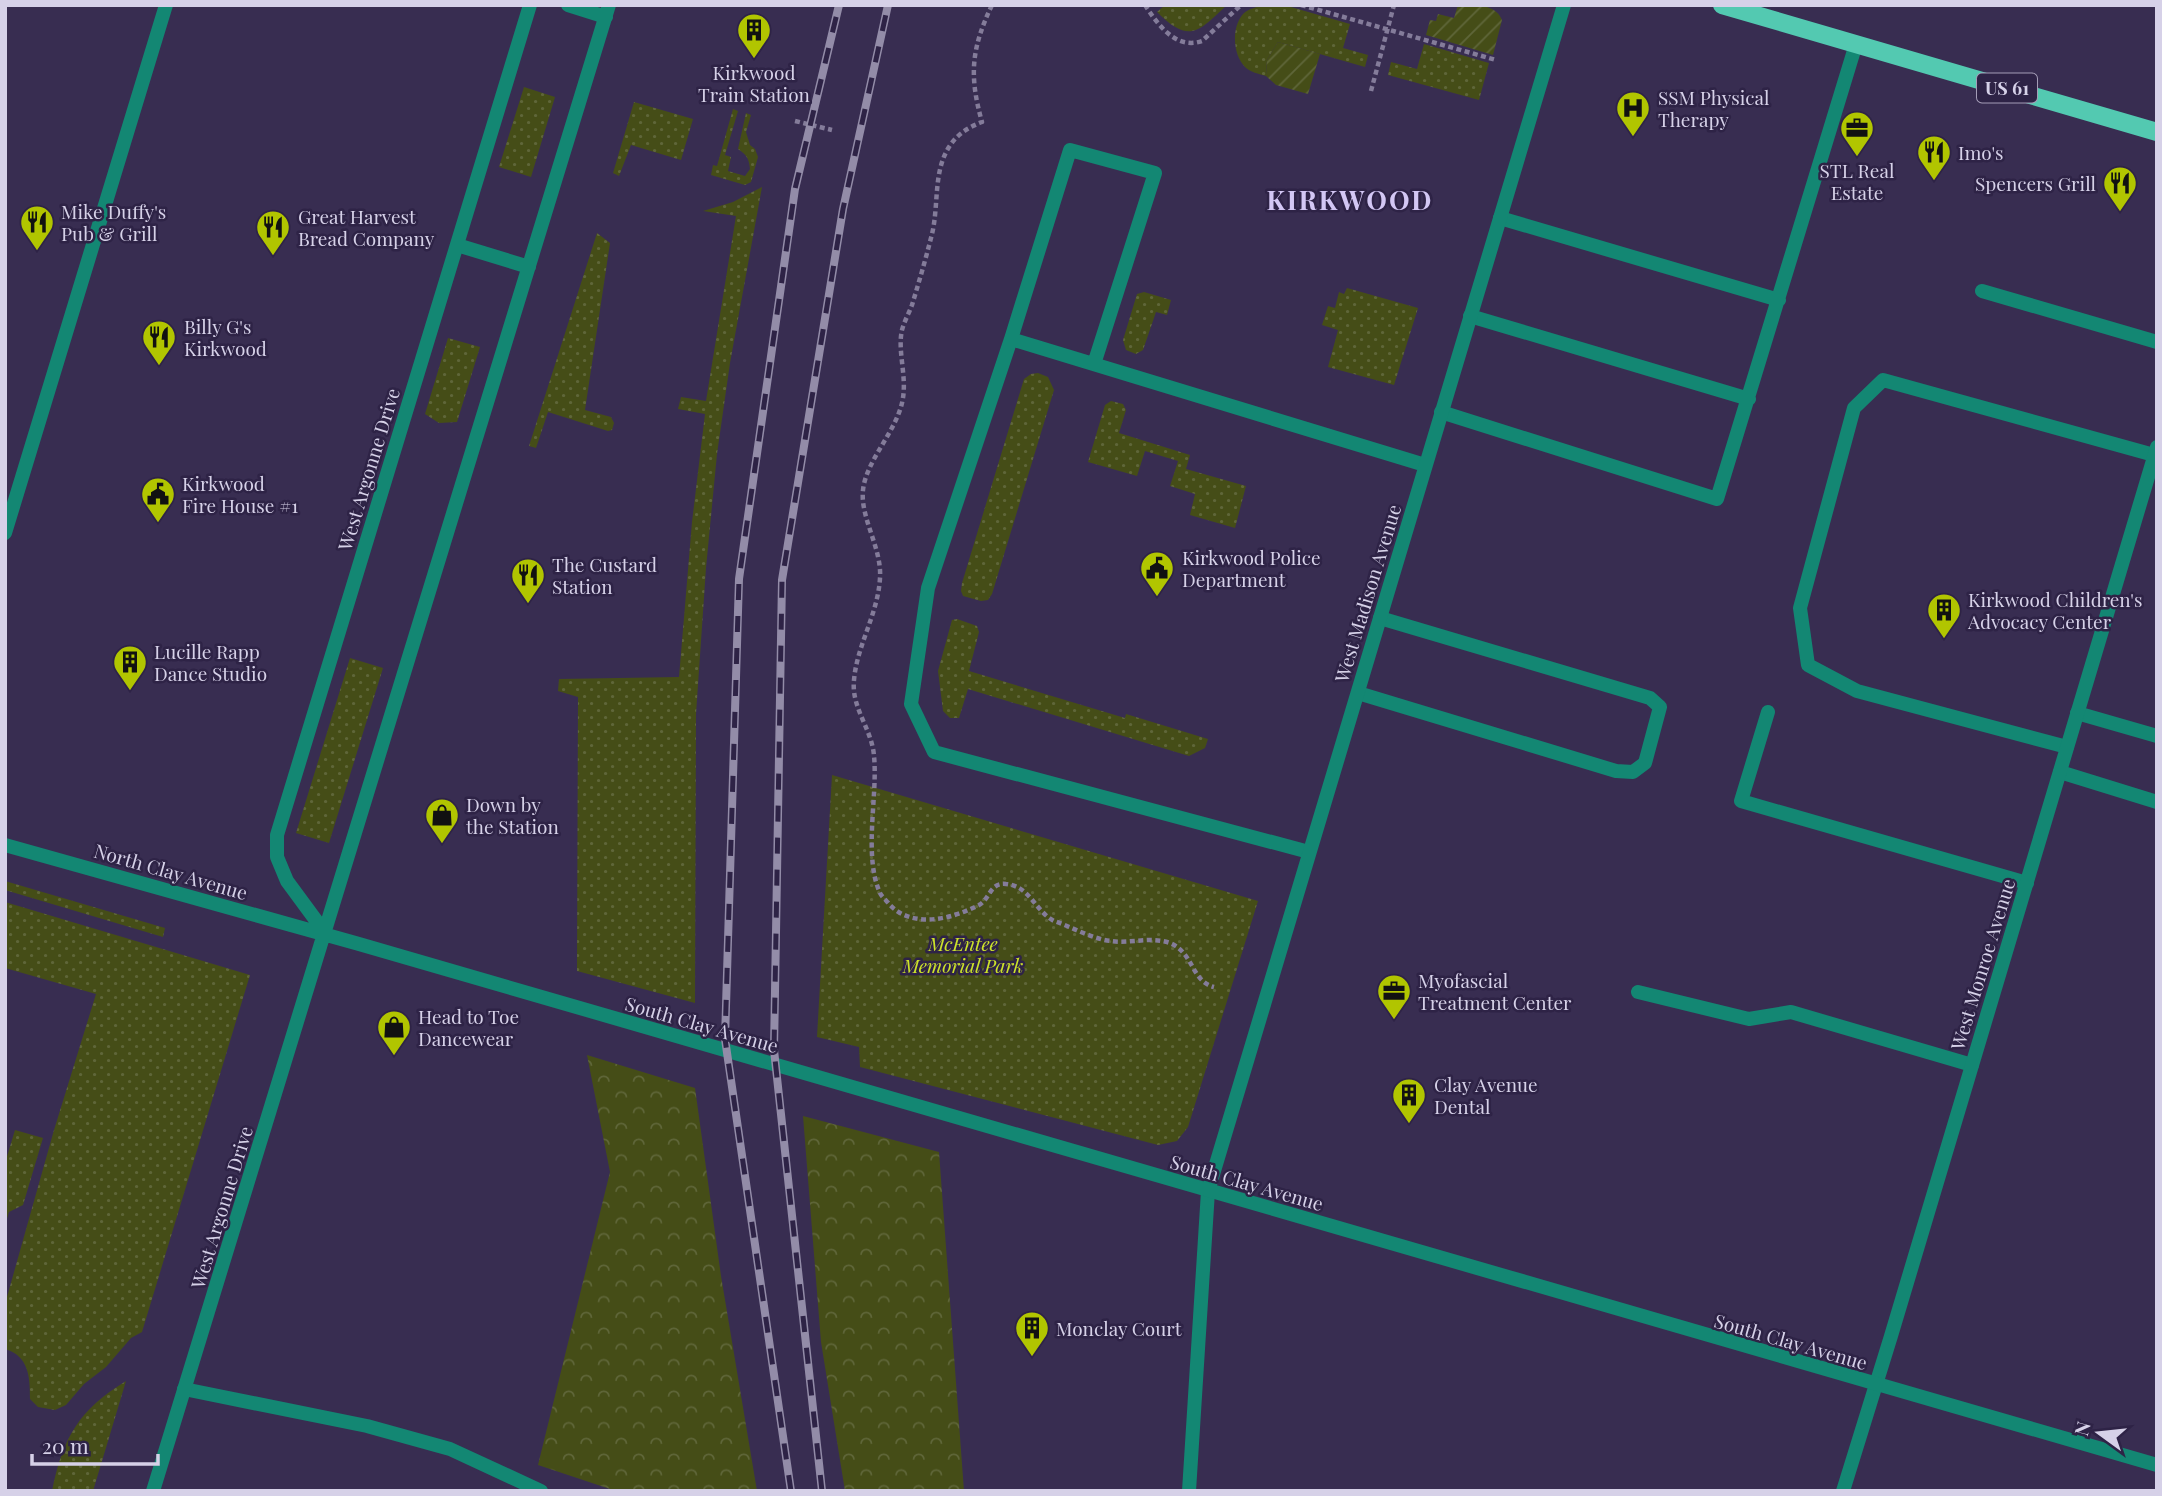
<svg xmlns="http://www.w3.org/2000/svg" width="2162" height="1496" viewBox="0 0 2162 1496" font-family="'Playfair Display',serif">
	<defs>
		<pattern id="grass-dots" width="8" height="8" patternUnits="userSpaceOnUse" patternTransform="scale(1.75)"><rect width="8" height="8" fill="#454d17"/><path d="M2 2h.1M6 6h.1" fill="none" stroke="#5f6639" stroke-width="1.8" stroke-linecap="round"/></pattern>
		<pattern id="forest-crowns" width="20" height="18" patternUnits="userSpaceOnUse" patternTransform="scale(1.75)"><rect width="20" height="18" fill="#454d17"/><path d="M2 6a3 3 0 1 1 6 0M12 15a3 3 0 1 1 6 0" fill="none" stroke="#5f6639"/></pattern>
		<pattern id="garden-furrows" width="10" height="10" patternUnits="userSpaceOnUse" patternTransform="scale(1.75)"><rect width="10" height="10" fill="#454d17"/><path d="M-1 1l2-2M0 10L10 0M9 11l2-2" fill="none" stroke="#5f6639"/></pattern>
	</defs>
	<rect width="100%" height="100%" fill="#382d51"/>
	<path fill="url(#grass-dots)" d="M1165,5H1227C1199,31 1190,45 1157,12Z
		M1264,5H1284L1350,24L1343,48L1368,55L1365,67L1278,42L1267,60L1266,76C1259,74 1250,72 1245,67C1233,55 1231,28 1243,14C1248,9 1256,7 1264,5Z
		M1424,44L1489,63L1479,100L1388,75L1391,62L1417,69Z
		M524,87L555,97L531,177L499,167Z
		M634,102L693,119L681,160L631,145L619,176L613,173Z
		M733,109L738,111L725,155L731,157L728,171L745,176L750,169C749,159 747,155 738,149L746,113L751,115L746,132L750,145L755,149L758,157L751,182L745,185L711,175L713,165L717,166Z
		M762,187L730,363L717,454L706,568L696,714L695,1003L577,971L578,697L558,691L559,679L679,677L692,522L705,414L678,409L681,397L706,401L736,216L703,211L733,202Z
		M597,233L610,243L585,410L611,417L614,423L612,430L608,431L548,412L536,448L529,446Z
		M1347,288L1418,308L1394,385L1328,367L1338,330L1322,325L1328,306L1335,308L1339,292L1344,294Z
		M1144,292L1171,300L1167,315L1156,312L1143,350L1136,354L1126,350L1123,340L1137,294Z
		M448,338L480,347L457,422L439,423L425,414Z
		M1038,373L1048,377L1054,390L992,594L988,600L981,601L963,596L961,591L962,583L1024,379L1031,374Z
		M1111,401L1123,404L1126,410L1119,433L1190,455L1186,469L1246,486L1235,528L1190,515L1195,494L1170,486L1178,461L1145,451L1137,476L1088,462L1105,405Z
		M957,619L977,626L979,632L969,671L1125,718L1126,714L1208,739L1205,748L1189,756L968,689L959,718H950L943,711L938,671L952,620Z
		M350,658L383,668L329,843L296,833Z
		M832,775L1258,901L1188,1127L1177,1141L1158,1145L860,1067L859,1047L817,1037Z
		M5,881L165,928L163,937L5,890Z
		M5,902L250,975L142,1332L131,1338L106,1367L84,1384L66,1405L55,1410L38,1407L30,1399C30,1377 29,1356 5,1349V1304L54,1130L96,994L5,968Z
		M15,1130L43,1138L23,1205L9,1212L5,1225V1163Z
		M126,1381L93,1491H52C63,1437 79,1410 126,1381Z"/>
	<path fill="url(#forest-crowns)" d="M587,1055L695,1088L721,1276L757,1491H616L538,1465L610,1172Z
		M803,1116L939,1152L964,1491H845L821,1342Z"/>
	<path fill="url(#garden-furrows)" d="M1458,5C1472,5 1496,3 1502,20L1493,55L1426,35L1430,20L1436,21L1438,14L1454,18Z
		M1278,42L1320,54L1308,94L1276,85L1266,76L1267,60Z"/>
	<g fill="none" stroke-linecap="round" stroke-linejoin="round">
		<path stroke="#847c9a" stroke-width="4.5" stroke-dasharray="5 3.5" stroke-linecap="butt" d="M992,5C971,49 969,76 982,122C969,127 957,134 949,147C933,172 939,205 932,234C926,258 919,282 912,305C909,313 904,322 902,330C897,352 908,378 902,403C895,433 866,461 863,490C860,518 882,548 880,578C878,614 857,645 854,680C851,708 872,729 874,756C878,796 863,855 880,893C882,897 887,901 890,905C913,929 952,919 979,905C990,899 990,882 1006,884C1030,886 1035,911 1054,921C1072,927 1092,939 1111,941C1131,944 1150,936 1170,943C1194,953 1191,981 1214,987
			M1145,5C1158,25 1176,50 1202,41L1241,5
			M1301,5L1496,60
			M1371,91L1394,5
			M795,121L832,130"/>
		<path stroke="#138773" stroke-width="14" d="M1500,218L1779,300
			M1982,291L2157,342
			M1470,316L1749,399
			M1011,339L1070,150L1155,173L1094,364
			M1441,412L1717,499L1856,44
			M5,533L166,5
			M1358,693L1616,771L1633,772L1645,763L1660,707L1650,698L1380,618
			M1768,712L1741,801L2027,883
			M2077,713L2157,736
			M2067,747L1857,691L1808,665L1800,608L1854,408L1883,380L2154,455
			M2060,772L2157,802
			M1309,852L934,752L911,704L928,588L1011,339L1425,465
			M1638,992L1749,1019L1791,1012L1972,1065
			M184,1389L367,1426L450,1449L541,1491"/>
		<path stroke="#138773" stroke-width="14" d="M1189,1491L1208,1191L1564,5
			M1843,1491L1891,1336L2157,447"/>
		<path stroke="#138773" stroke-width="14" d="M568,5L606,17
			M457,245L529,267
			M5,845L359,944L2157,1465
			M326,934L287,881L277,857V835L530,5
			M153,1491L609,5"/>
		<path stroke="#53c9b1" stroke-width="18" d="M1722,5L2157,132"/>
		<g stroke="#938ca8" stroke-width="8">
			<path id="rail" d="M791,1491L725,1039L739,579L795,189L839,5
				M822,1491L774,1050L782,580L843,209L888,5"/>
		</g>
		<use href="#rail" stroke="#2e2346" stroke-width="5" stroke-dasharray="16" stroke-linecap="butt"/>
	</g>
	<defs>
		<g id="building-pin" transform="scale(1.75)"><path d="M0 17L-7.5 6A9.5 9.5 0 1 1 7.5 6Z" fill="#b1c500" stroke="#2e2346"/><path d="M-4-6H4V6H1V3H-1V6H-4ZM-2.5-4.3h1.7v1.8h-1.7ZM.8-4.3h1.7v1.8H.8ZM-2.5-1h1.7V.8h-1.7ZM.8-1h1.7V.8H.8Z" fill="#111"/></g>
		<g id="hospital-pin" transform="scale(1.75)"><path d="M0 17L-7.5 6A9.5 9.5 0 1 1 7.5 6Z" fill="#b1c500" stroke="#2e2346"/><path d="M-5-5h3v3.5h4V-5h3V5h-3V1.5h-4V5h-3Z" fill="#111"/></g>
		<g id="office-pin" transform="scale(1.75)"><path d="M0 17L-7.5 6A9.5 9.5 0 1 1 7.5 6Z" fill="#b1c500" stroke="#2e2346"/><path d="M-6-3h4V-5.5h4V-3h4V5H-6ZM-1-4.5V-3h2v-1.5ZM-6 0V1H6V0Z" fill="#111"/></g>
		<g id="restaurant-pin" transform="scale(1.75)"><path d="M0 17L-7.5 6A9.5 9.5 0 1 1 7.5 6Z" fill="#b1c500" stroke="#2e2346"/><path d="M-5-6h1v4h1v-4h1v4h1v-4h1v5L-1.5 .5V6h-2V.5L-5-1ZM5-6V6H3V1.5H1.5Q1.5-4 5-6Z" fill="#111"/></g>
		<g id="civic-pin" transform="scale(1.75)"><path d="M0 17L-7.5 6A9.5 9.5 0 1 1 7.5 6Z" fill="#b1c500" stroke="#2e2346"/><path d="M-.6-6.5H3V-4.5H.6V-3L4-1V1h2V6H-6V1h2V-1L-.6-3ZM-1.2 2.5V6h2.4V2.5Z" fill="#111"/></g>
		<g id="shop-pin" transform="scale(1.75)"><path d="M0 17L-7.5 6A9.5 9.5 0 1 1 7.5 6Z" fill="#b1c500" stroke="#2e2346"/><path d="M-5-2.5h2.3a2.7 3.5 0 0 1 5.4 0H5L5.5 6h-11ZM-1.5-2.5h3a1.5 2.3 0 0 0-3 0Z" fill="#111"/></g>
	</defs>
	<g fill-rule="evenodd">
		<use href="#building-pin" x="754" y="30"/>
		<use href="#hospital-pin" x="1633" y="108"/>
		<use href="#office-pin" x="1857" y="128"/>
		<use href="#restaurant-pin" x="1934" y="152"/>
		<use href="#restaurant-pin" x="2120" y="183"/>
		<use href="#restaurant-pin" x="37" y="222"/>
		<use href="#restaurant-pin" x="273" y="227"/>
		<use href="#restaurant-pin" x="159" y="337"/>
		<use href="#civic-pin" x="158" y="494"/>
		<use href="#civic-pin" x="1157" y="568"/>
		<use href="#restaurant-pin" x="528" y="575"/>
		<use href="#building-pin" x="1944" y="610"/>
		<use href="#building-pin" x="130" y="662"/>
		<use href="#shop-pin" x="442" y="815"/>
		<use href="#office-pin" x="1394" y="991"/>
		<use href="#shop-pin" x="394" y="1027"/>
		<use href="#building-pin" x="1409" y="1095"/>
		<use href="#building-pin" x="1032" y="1328"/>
	</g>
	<g text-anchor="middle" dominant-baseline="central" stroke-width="5" stroke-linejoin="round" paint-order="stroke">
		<rect fill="#2e2346" stroke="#a49db7" stroke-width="2" x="1977" y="73.5" width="60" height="29" rx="5"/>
		<g font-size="18" font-weight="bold" fill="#d6d1e8">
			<text x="2007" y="88">US 61</text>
		</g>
		<g font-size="19" fill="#d6d1e8" stroke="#2e2346" text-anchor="start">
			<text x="754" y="72" text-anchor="middle">Kirkwood<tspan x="754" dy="22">Train Station</tspan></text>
			<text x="1658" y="97">SSM Physical<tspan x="1658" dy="22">Therapy</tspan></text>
			<text x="1958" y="152">Imo's</text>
			<text x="1857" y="170" text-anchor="middle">STL Real<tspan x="1857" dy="22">Estate</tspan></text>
			<text x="2096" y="183" text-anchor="end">Spencers Grill</text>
			<text x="61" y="211">Mike Duffy's<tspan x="61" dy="22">Pub &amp; Grill</tspan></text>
			<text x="298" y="216">Great Harvest<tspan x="298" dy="22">Bread Company</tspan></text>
			<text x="184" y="326">Billy G's<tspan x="184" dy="22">Kirkwood</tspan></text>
			<text x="182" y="483">Kirkwood<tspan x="182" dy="22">Fire House #1</tspan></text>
			<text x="1182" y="557">Kirkwood Police<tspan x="1182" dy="22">Department</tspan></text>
			<text x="552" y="564">The Custard<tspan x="552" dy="22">Station</tspan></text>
			<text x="1968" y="599">Kirkwood Children's<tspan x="1968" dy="22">Advocacy Center</tspan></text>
			<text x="154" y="651">Lucille Rapp<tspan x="154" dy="22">Dance Studio</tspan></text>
			<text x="466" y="804">Down by<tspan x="466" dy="22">the Station</tspan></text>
			<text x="1418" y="980">Myofascial<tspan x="1418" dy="22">Treatment Center</tspan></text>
			<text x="418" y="1016">Head to Toe<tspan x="418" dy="22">Dancewear</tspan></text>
			<text x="1434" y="1084">Clay Avenue<tspan x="1434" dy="22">Dental</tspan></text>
			<text x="1056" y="1328">Monclay Court</text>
		</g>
		<g font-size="19" fill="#d6d1e8" stroke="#2e2346">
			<text transform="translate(368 469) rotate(-73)">West Argonne Drive</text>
			<text transform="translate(1367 593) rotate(-73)">West Madison Avenue</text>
			<text transform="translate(171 871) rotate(16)">North Clay Avenue</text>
			<text transform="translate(1982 964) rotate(-73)">West Monroe Avenue</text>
			<text transform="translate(702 1024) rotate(16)">South Clay Avenue</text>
			<text transform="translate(1247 1182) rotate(16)">South Clay Avenue</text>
			<text transform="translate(221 1207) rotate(-73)">West Argonne Drive</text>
			<text transform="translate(1791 1341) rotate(16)">South Clay Avenue</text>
		</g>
		<g font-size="19" font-style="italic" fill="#cde32a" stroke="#2e2346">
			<text x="963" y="943">McEntee<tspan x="963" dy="22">Memorial Park</tspan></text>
		</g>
		<g font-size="26" font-weight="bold" letter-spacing="2" fill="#d3c7f4" stroke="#2e2346">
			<text x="1350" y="199">KIRKWOOD</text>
		</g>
	</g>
	<rect width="2162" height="1496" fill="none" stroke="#d6d1e8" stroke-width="14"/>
	<g transform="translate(2099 1433) rotate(285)" stroke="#2e2346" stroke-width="5" paint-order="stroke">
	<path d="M0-5L12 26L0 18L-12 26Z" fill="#d6d1e8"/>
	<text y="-10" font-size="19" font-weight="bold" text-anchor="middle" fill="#d6d1e8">N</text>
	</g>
	<path d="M32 1454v10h126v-10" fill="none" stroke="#d6d1e8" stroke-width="3.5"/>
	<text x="42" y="1454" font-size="21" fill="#d6d1e8" stroke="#2e2346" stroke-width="5" paint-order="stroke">20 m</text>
</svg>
